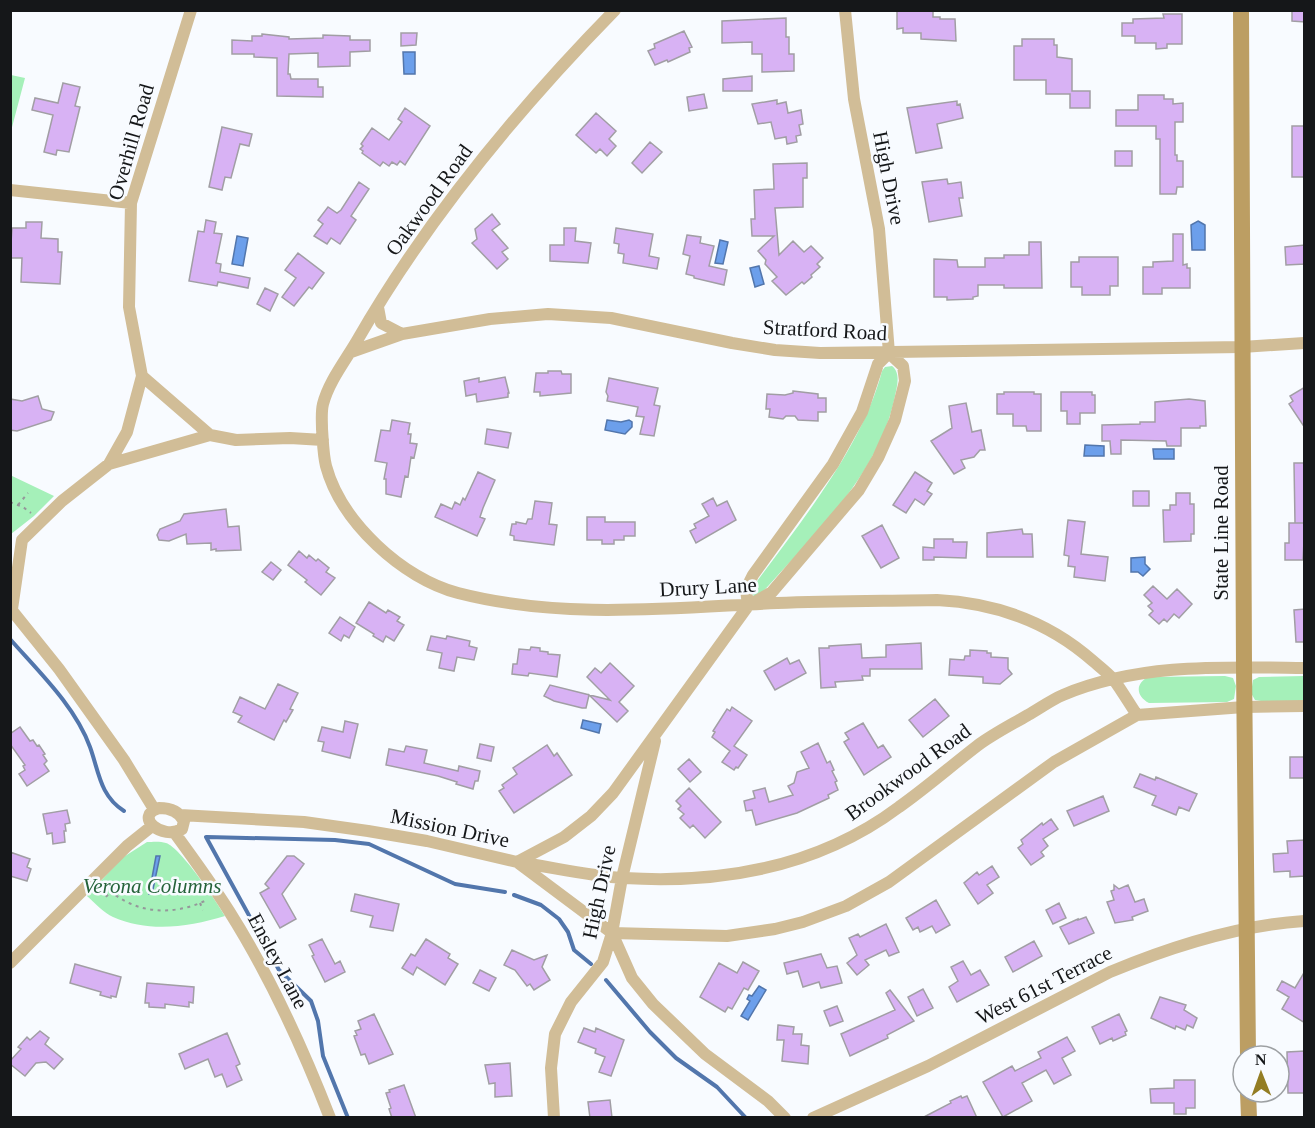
<svg xmlns="http://www.w3.org/2000/svg" width="1315" height="1128" viewBox="0 0 1315 1128" font-family="'Times New Roman',serif">
	<rect width="100%" height="100%" fill="#f8fbff"/>
	<path fill="#a5f0b9" d="M11,75L25,78L11,131L10,75Z
		M892,366C901,373 897,386 895,396C879,476 812,536 761,594L754,596L751,594L752,588C799,524 862,448 882,371L885,367Z
		M10,475L54,496L34,516L11,534Z
		M1225,676L1233,678L1236,686L1234,699L1227,702L1149,703C1136,696 1135,684 1148,677Z
		M1304,676V701H1261L1255,700L1251,693L1253,680L1259,677Z
		M147,842C152,842 160,841 166,843C181,848 216,901 225,916C188,927 150,933 113,917C104,913 95,903 87,896L122,858Z"/>
	<path fill="#6c9feb" stroke="#5276ac" stroke-width="1.5" d="M403,52H415V74H404Z
		M1198,221L1205,225V250H1192L1191,225Z
		M237,236L248,238L243,266L232,264Z
		M720,240L728,242L723,264L715,263Z
		M759,266L764,284L755,287L750,268Z
		M607,420L621,422L629,420L632,422V427L625,434L605,430Z
		M1085,445L1104,446V456H1084Z
		M1153,449H1174V459H1154Z
		M1145,557V564L1150,569L1143,576L1138,572H1131V558Z
		M583,720L601,724L599,733L581,728Z
		M156,856H160L152,894H149Z
		M759,986L766,990L748,1020L741,1016L750,1001L747,999L749,995L752,996Z"/>
	<g fill="none" stroke-linecap="round" stroke-linejoin="round">
		<path stroke="#5276ac" stroke-width="4" d="M10,639C39,672 75,706 90,747C99,772 100,796 124,811
			M206,837L279,970L311,1001L318,1021L323,1056L348,1118
			M207,837L335,840L369,844L455,884L505,892
			M514,895L541,905L559,919L568,932L574,950L591,964
			M606,980L650,1032L676,1058L717,1087L746,1118"/>
	</g>
	<path fill="#d8b2f4" stroke="#a19ea4" stroke-width="1.5" d="M897,10H933V17H940V19H955L956,41L921,39V33H903V28L897,29Z
		M1292,10H1305V22L1292,21Z
		M1163,14H1182V44H1167V48L1156,49V43H1135V36H1122V23H1133V19L1164,18Z
		M786,18V37H789V54H794V71L762,72V54H752V42L722,43V21Z
		M684,31L692,47L689,48L690,52L668,62L667,60L655,65L648,51L655,48L654,44Z
		M401,33H417L416,45L401,46Z
		M262,34L289,37V39L323,38V35L350,36V40H370V51L350,52V66L318,67V53L289,54L288,74H290L291,79H318V87H323V97L277,96V58L254,57V54H232V40L252,41V36H262Z
		M1022,39H1054V45H1057V57L1072,59V91H1090V108H1070V94H1046V80H1014V46H1022Z
		M752,76V91H723V79Z
		M63,83L80,87L75,106L80,107L69,152L57,150L56,155L44,152L53,115L32,110L35,98L58,103Z
		M704,94L707,108L689,111L687,97Z
		M1138,95H1164V99H1173V104L1183,103V122H1175V155H1177V161H1183V187H1177L1176,194H1160V139H1156V126H1116V110H1138Z
		M777,100V104L786,102L788,113L801,110L803,124L799,125L801,135L796,136L797,142L787,144L786,137L775,139L771,122L758,124L752,104Z
		M957,101V105L960,104L963,118L937,124L942,148L916,153L907,108Z
		M405,108L430,126L405,165L400,161L397,165L392,162L389,166L383,162L380,166L362,153L363,151L360,149L363,146L361,144L372,128L389,140L402,122L398,119Z
		M596,113L616,131L609,139L616,146L607,156L600,149L596,153L576,135Z
		M1292,126H1305V177H1292Z
		M222,127L252,134L249,146L240,144L231,178L225,177L222,190L209,187Z
		M650,142L662,152L642,173L632,163Z
		M1115,151H1132V166H1115Z
		M807,163V178H803V207L775,208L779,255L793,241L804,252L811,246L823,258L817,264L820,267L811,275L812,277L804,284L802,282L786,295L772,281L777,277L765,264L766,260L758,251L774,236H752L751,219H755L754,190L774,189L773,164Z
		M947,179L948,184L961,182L963,198H959L962,216L929,222L922,182Z
		M359,182L369,189L351,216L356,220L340,244L331,238L327,244L314,236L323,224L318,220L328,207L337,213L341,210Z
		M492,214L500,224L492,230L508,248L502,252L508,259L497,269L472,243L477,239L475,229Z
		M206,220L216,222L214,233L222,234L216,263L221,264L220,272L250,278L248,288L218,282L217,286L189,281L198,231L204,232Z
		M26,222H42L41,238L58,239V252H62L60,284L21,282L22,258H10L12,228H26Z
		M564,228H576L575,241L591,243L588,263L550,261V245H564Z
		M616,228L653,234L649,256L659,258L657,269L623,263L624,254L618,253L619,244L614,243Z
		M1173,234H1183V265L1187,264V268H1190V288H1162V294H1143V267H1153V262L1173,261Z
		M687,235L701,237L700,243L714,246L709,266L727,270L724,285L694,278V276L686,274L690,256L683,254Z
		M1029,242H1041L1042,288H1004V285H978V296L973,297V299L947,300V297H934V259L957,260L958,267H985V258H1004V255H1029Z
		M1305,245V264L1286,265L1285,247Z
		M298,253L324,273L312,289L309,287L294,306L282,297L296,278L285,270Z
		M1079,257H1118V286H1110V295H1082V287H1071V262H1079Z
		M265,288L278,294L270,311L257,304Z
		M548,371H561L562,374H571V393L540,396V392H534L536,373H548Z
		M505,377L509,393H508V397L477,402L476,394L466,396L464,381L479,378V382Z
		M609,378L658,388L654,405L660,406L654,436L640,434L644,417L636,416L638,407L607,401L608,396L606,392Z
		M1305,387V428L1289,404L1293,401L1290,396Z
		M793,391L818,394V398H826V412H818V421L798,420L795,416H786L783,419L769,417L770,409H766L767,394L785,395L793,393Z
		M1004,392H1034V394H1041V431H1027L1026,426H1013V414H997V394H1004Z
		M1061,392H1092V395H1095V413H1080V424H1067V411H1061Z
		M38,396L42,409L54,412L51,420L17,431L10,430V399L22,401Z
		M1189,399L1205,401L1206,426H1200V428H1181V446H1167L1166,441L1121,440V454H1111L1110,441H1102V425L1140,424V422H1155V402Z
		M966,403L972,432L981,430L985,450H980L974,457L961,460L965,468L954,474L931,441L952,428L949,406Z
		M392,420L410,423L408,434H411L410,443L417,444L414,458L411,457L408,477L405,476L401,497L386,494V479H384L387,463L375,461L381,430L390,431Z
		M487,429L511,433L508,448L485,444Z
		M1294,463H1305V523H1295Z
		M478,472L495,480L483,508L480,517L485,519L477,536L435,517L441,504L452,509L455,502L460,505L463,498L465,500Z
		M915,472L932,483L927,491L932,494L924,505L915,499L906,513L893,505Z
		M1133,491H1149V506H1133Z
		M1176,493H1190V504H1194V534H1191V541L1164,542L1163,510H1170V505H1176Z
		M713,498L717,506L727,501L736,520L696,543L690,531L696,528L694,524L709,516L702,504Z
		M535,501L552,503L549,524L557,525L554,545L514,540V536L510,535L512,524H516V522L526,524L528,519H532Z
		M226,509L228,527L239,526L241,550L216,551V549L211,550V543L187,544L186,534L169,541L159,540L157,535L160,529L180,521L184,514Z
		M587,517H605V522H635V536H624V540H614V544H602V540H587Z
		M1068,520L1085,522L1081,554L1108,557L1105,581L1074,577L1075,567L1068,566L1069,556L1064,555Z
		M1289,523H1305L1303,560H1285V543H1289Z
		M882,525L899,558L881,568L862,536Z
		M1022,529L1023,534H1032L1033,557H987V533Z
		M934,539H953V542H967L966,558L934,557V560H923V547L934,548Z
		M299,551L307,558L309,555L316,561L318,559L329,568L326,572L335,578L321,595L305,582L307,580L288,565Z
		M271,562L281,570L273,580L262,572Z
		M1153,586L1167,599L1177,589L1192,604L1179,618L1174,614L1167,622L1164,619L1159,624L1149,615L1153,611L1148,606L1152,603L1144,595Z
		M369,602L386,613L388,610L400,617L397,621L404,625L394,641L386,636L383,642L373,636L374,634L356,623Z
		M1305,609V642H1296L1294,610Z
		M340,617L355,627L349,638L344,635L341,641L329,633Z
		M431,636L446,639L447,636L470,641L469,646L477,648L474,660L457,657L454,671L439,668L442,653L427,650Z
		M921,643L922,669H870V676H862L863,680L835,682L836,687L821,688L819,648H829V646L861,644L862,658L886,657V645Z
		M531,647L540,648V651L548,652V654L560,655L557,677L529,673L528,676L512,674L513,664H517L519,649L530,650Z
		M970,650L987,651V653H991V657L1008,658V669L1012,674L1000,684L983,683V677L949,675L950,659L964,660L965,656H970Z
		M787,658L790,664L799,660L806,673L775,690L764,671Z
		M610,663L634,686L619,702L628,711L617,722L589,695L586,708H582L554,701L544,696L550,685L610,700L587,677L595,668L601,673Z
		M278,684L298,693L290,709L293,710L286,722L284,720L274,740L238,722L242,716L233,712L240,697L265,709Z
		M935,699L949,716L923,737L909,720Z
		M732,707L752,721L734,746L747,755L738,768L736,767L734,770L722,762L730,751L712,737L715,732L713,731L727,709L730,711Z
		M345,721L358,724L350,758L322,751L324,742L318,741L322,727L343,732Z
		M863,723L878,748L883,745L891,757L864,775L844,742L849,739L845,733Z
		M20,727L30,741L33,740L37,746L39,745L45,754L43,755L47,761L44,764L49,771L27,786L19,774L25,770L23,766L25,765L10,744V734Z
		M818,743L827,763L830,761L834,770L832,771L837,781L835,782L838,790L828,795L829,798L797,813L756,825L752,810L746,811L744,801L755,798L753,791L765,788L769,802L793,795L788,786L794,783L797,772L809,768L801,752Z
		M480,744L494,747L491,761L477,758Z
		M547,745L554,756L557,753L572,775L514,813L499,791L504,788L502,785L517,774L513,768Z
		M406,746L427,750L424,763L458,771L459,766L480,771L478,781H475L473,789L456,784L457,782L438,776L386,765L389,749L404,752Z
		M1290,757H1305V778H1290Z
		M689,759L701,772L690,782L678,769Z
		M1140,774L1155,780L1156,777L1197,794L1189,811L1179,807L1176,815L1152,805L1156,796L1134,787Z
		M689,788L721,822L705,838L693,825L690,828L680,818L684,814L678,809L681,806L676,801Z
		M1103,796L1109,811L1074,826L1067,811Z
		M67,810L70,823L65,824L66,831H64L65,842L53,844L52,833L47,834L43,814Z
		M1051,819L1058,829L1043,839L1048,846L1041,852L1044,856L1031,865L1018,848L1023,844L1021,840L1042,823L1043,825Z
		M1305,840V876L1290,877V871L1274,872L1273,854L1288,853L1287,841Z
		M10,852L30,859L27,867L31,869L27,881L10,876Z
		M287,856H294L304,864L282,894L296,919L280,928L260,893L269,888L265,884Z
		M992,866L999,877L987,885L993,893L978,904L964,883L977,872L979,875Z
		M1114,885L1119,889L1128,885L1135,902L1144,899L1148,911L1132,917L1133,920L1115,923L1107,902L1114,900L1111,891L1114,890Z
		M355,894L399,904L393,931L370,927L373,916L351,911Z
		M936,900L950,925L936,933L932,926L920,932L918,927L913,930L906,918Z
		M1059,903L1066,918L1053,924L1046,910Z
		M1086,917L1094,933L1069,944L1060,927L1078,919V920Z
		M886,924L899,952L889,956L886,950L865,960L869,965L857,975L847,963L857,955L849,938L858,934L860,937Z
		M322,939L335,964L340,961L345,972L325,982L312,956L314,955L309,945Z
		M426,939L450,954L448,958L458,964L445,985L417,967L413,975L402,968L411,954L415,956Z
		M1034,941L1042,956L1013,972L1005,957Z
		M512,950L534,960L547,955L542,967L550,980L534,990L530,984L527,986L515,970L504,965Z
		M821,954L827,968L837,966L842,983L821,988L819,982L803,987L798,971L787,974L784,963Z
		M963,961L971,975L980,970L989,985L957,1002L949,987L958,981L951,967Z
		M743,962L759,971L748,990L744,988L732,1009L728,1007L725,1012L700,997L719,963L737,973Z
		M75,964L121,977L116,997L111,996V998L100,995L101,992L70,983Z
		M480,970L496,978L489,991L473,983Z
		M1305,971V1023L1282,1009L1289,997L1277,990L1282,981L1295,988Z
		M147,983L194,987L193,1003L189,1002V1007L165,1004V1008L149,1007V1003H145Z
		M923,989L933,1008L917,1016L908,997Z
		M890,990L914,1021L887,1035L888,1038L850,1056L841,1034L895,1010L886,993Z
		M1160,997L1186,1005L1184,1010L1197,1018L1193,1028L1187,1025L1185,1030L1176,1026L1175,1029L1151,1018Z
		M837,1006L843,1021L830,1026L824,1011Z
		M374,1014L393,1054L369,1064L365,1054L361,1055L354,1036L357,1035L355,1031L361,1029L358,1021Z
		M1119,1014L1127,1031L1125,1032L1126,1035L1113,1041L1112,1038L1100,1044L1092,1027Z
		M778,1025L794,1027L793,1034H802L801,1045L809,1046L808,1064L782,1061L784,1040H777Z
		M584,1028L595,1032L596,1028L624,1040L611,1076L599,1072L605,1057L595,1053L596,1049L578,1042Z
		M40,1031L49,1038L45,1044L63,1059L54,1069L46,1062L36,1063L25,1076L10,1064V1061L21,1049L18,1047L27,1037L30,1040Z
		M227,1033L240,1064L236,1066L242,1080L227,1087L222,1074L215,1077L208,1059L185,1069L179,1054Z
		M1067,1037L1075,1051L1062,1058L1071,1075L1054,1084L1046,1070L1022,1083L1032,1101L1003,1117L983,1082L1012,1066L1015,1071L1041,1058L1038,1052Z
		M1305,1051V1093H1288L1287,1052Z
		M510,1063L512,1096L495,1097V1083L489,1084L485,1065Z
		M1174,1080H1195V1108H1186V1114H1174V1103H1151L1150,1089L1174,1088Z
		M404,1085L416,1118H392L389,1109L391,1108L386,1093L390,1092L389,1090Z
		M961,1096L962,1098L967,1096L977,1118H922L951,1103L950,1101Z
		M610,1100L612,1118H590L588,1102Z"/>
	<g fill="none" stroke-linecap="round" stroke-linejoin="round">
		<path stroke="#95979a" stroke-width="2" stroke-dasharray="3 4.5" stroke-linecap="butt" d="M10,502L23,507L31,513
			M18,505L28,493
			M104,886C134,914 171,917 207,900
			M106,897L110,892
			M200,903L203,910"/>
		<path stroke="#d1bd97" stroke-width="12" d="M191,10L131,203L129,307L142,376L210,435
			M615,10C518,109 427,219 358,339C346,360 329,381 323,404C321,412 322,421 322,429C323,441 323,454 326,466C341,522 403,579 458,593C563,620 670,608 777,603C830,601 884,601 937,600C996,603 1049,622 1093,661C1100,667 1108,673 1114,680C1122,691 1129,703 1137,715
			M10,190L131,203
			M378,307L381,323L402,334
			M351,352L402,334L490,319L548,314L611,318L732,343L775,350L820,353L1242,347L1304,343
			M109,464L127,432L142,376
			M748,606L746,589L753,575L833,464L862,412L878,364L889,353
			M10,608L59,669L124,760L154,809
			M12,609L22,540L62,501L109,464L210,435L236,440L290,438L323,440
			M159,808C170,808 179,811 184,821L182,829C162,841 133,816 159,808Z
			M180,815L304,822L368,831L427,841L517,862L612,933L632,978L653,1004L705,1054L768,1101L785,1118
			M174,832C193,858 212,884 229,911C270,976 302,1046 330,1118
			M517,862L564,837L591,816L613,793L748,606L772,592L859,490L878,458L895,420L905,381L903,366L889,353L879,229L854,99L845,10
			M517,862C552,867 589,876 624,878C722,884 819,867 899,807C926,788 951,766 977,746C993,734 1011,725 1028,715C1039,709 1051,700 1063,695C1139,663 1224,667 1304,668
			M612,933L727,936L775,929L803,922L846,906L889,882L1054,762L1137,715L1244,707L1304,706
			M10,963L127,846L152,826
			M554,1118L551,1068L555,1034L571,1002L603,962L612,933L622,878L655,741
			M813,1118L928,1066L1110,972C1170,947 1240,925 1304,921"/>
		<path stroke="#bc9e63" stroke-width="16" d="M1241,10L1244,667L1248,1056
			M1248,1092L1249,1118"/>
	</g>
	<g text-anchor="middle" dominant-baseline="central" stroke-width="5" stroke-linejoin="round" paint-order="stroke">
		<g font-size="21" fill="#151719" stroke="#f8fbff">
			<text transform="translate(131 142) rotate(-74)">Overhill Road</text>
			<text transform="translate(889 178) rotate(79)">High Drive</text>
			<text transform="translate(429 200) rotate(-54)">Oakwood Road</text>
			<text transform="translate(825 330) rotate(3)">Stratford Road</text>
			<text transform="translate(1221 533) rotate(-90)">State Line Road</text>
			<text transform="translate(708 587) rotate(-3)">Drury Lane</text>
			<text transform="translate(908 772) rotate(-36)">Brookwood Road</text>
			<text transform="translate(450 828) rotate(12)">Mission Drive</text>
			<text transform="translate(599 892) rotate(-78)">High Drive</text>
			<text transform="translate(278 961) rotate(62)">Ensley Lane</text>
			<text transform="translate(1044 985) rotate(-27)">West 61st Terrace</text>
		</g>
		<g font-size="21" font-style="italic" fill="#25633a" stroke="#f8fbff">
			<text x="152" y="886">Verona Columns</text>
		</g>
	</g>
	<rect width="1315" height="1128" fill="none" stroke="#151719" stroke-width="24"/>
	<g transform="translate(1261 1074) rotate(359)"><circle r="28" fill="#f8fbff" stroke="#9da0a3" stroke-width="1.5"/>
	<path d="M0-4.5L10 22L0 15L-10 22Z" fill="#937d24"/>
	<text y="-9" font-size="16" font-weight="bold" text-anchor="middle" fill="#151719">N</text>
	</g>
</svg>
